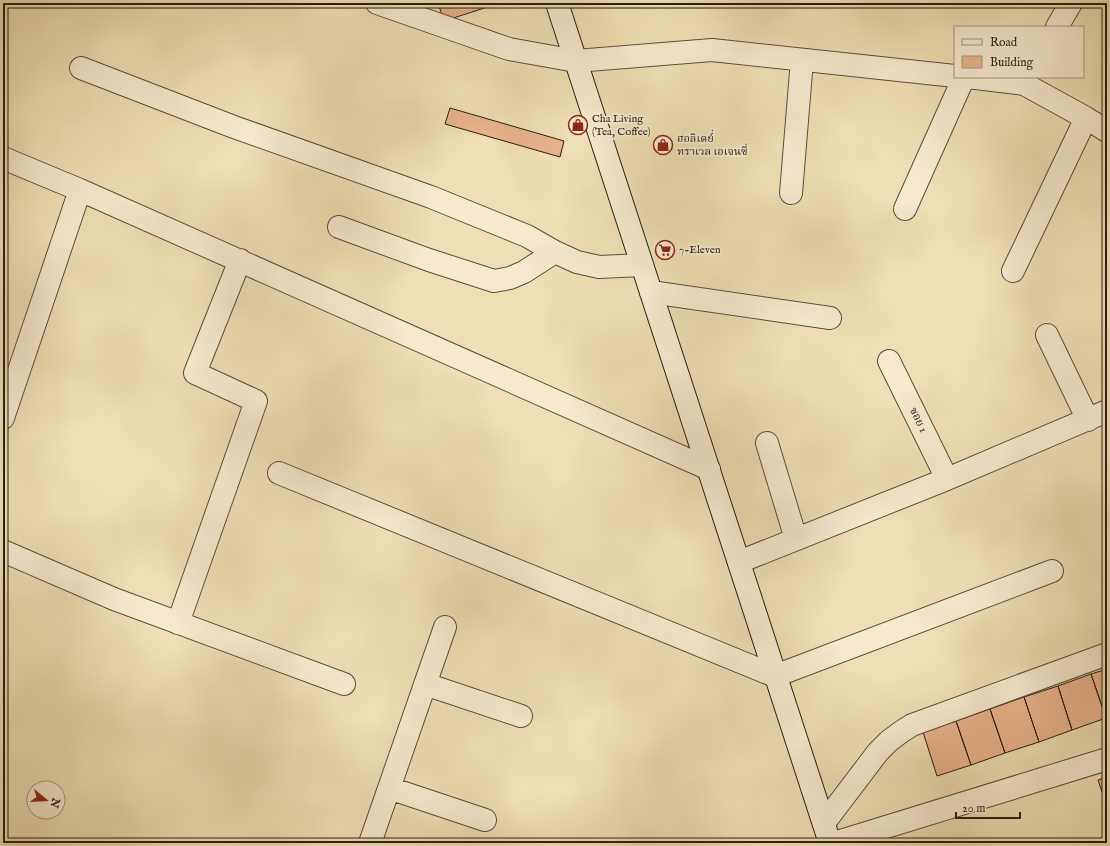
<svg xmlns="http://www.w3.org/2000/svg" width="1110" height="846" viewBox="0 0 1110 846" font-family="'IM FELL English','Noto Serif Thai',serif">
	<rect width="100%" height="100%" fill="#efdfb4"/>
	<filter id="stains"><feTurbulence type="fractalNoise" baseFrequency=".005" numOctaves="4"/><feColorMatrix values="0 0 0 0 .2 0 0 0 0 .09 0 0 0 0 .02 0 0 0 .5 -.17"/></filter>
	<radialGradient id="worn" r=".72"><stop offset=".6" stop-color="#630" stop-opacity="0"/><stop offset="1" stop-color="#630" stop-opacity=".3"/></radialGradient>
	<path fill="#e8b38d" stroke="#281e14" d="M438,3H500L444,21Z
		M450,108L564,141L560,157L445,124Z
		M1107,669V718H1106L1091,674Z
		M1091,674L1106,718L1072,730L1058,686Z
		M1058,686L1072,730L1039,742L1024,697Z
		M1024,697L1039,742L1005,753L990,709Z
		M990,709L1005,753L971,765L956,721Z
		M956,721L971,765L937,776L923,732Z
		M1107,777V807L1098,780Z"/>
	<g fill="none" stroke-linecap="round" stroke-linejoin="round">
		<g stroke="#5a4e3c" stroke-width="24">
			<path id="street" d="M377,3L509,49L576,61L712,50L955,76
				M1057,27L1071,3
				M81,68L234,127L431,197L527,236L555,252L577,262L599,267L642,265
				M967,77L1024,84L1086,118L1107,131
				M3,158L80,190L709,469
				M791,193L802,60
				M905,209L964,77
				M339,227L429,260L494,281L510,278L524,272L555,252
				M1013,271L1086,118
				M651,292L830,318
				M1047,335L1088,420
				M889,361L947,479
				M3,418L80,190
				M767,443L796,539
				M279,473L775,676L1052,571
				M3,551L114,599L344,684
				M739,562L947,479L1107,411
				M178,623L256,401L195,373L240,260
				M425,684L521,716
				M389,788L485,820
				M824,823L878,752L889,741L901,732L912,725L1107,654
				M370,843L445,627
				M834,843L1107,759"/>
		</g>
		<g stroke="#281e14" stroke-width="24">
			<path id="secondary" d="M557,3L830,843"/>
		</g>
		<use href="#street" stroke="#f5eace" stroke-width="22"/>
		<use href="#secondary" stroke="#f5eace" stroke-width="22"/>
	</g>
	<defs>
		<g id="shop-ring" transform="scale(1)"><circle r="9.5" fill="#f5eace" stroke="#8f2418" stroke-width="1.5"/><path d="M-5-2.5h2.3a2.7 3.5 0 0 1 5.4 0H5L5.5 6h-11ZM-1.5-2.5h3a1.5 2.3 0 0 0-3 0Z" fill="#8f2418"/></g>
		<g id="supermarket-ring" transform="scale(1)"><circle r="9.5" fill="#f5eace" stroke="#8f2418" stroke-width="1.5"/><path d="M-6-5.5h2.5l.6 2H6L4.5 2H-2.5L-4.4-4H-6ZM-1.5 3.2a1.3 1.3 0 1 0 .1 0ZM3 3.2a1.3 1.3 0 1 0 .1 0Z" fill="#8f2418"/></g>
	</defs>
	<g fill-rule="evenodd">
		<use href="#shop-ring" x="578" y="125"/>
		<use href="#shop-ring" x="663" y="145"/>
		<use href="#supermarket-ring" x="665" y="250"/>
	</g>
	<g text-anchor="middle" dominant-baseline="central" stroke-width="3.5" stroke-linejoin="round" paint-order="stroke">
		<g font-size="11" fill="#281e14" stroke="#f5eace" text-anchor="start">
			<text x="592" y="119">Cha Living<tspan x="592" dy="13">(Tea, Coffee)</tspan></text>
			<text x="677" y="139">ฮอลิเดย์่<tspan x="677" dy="13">ทราเวล เอเจนซี่</tspan></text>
			<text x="679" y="250">7-Eleven</text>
		</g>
		<g font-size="11" fill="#281e14" stroke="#f5eace">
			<text transform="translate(918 420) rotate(64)">ซอย 1</text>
		</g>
	</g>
	<rect width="1110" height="846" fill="none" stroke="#efdfb4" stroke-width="16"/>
	<rect x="4" y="4" width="1102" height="838" fill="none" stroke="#281e14" stroke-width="2"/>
	<rect x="8" y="8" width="1094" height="830" fill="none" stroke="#281e14"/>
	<rect x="954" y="26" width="130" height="52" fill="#f5eace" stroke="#a39884"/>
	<rect x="962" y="39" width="20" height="6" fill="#f5eace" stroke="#a39884"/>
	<text x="990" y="46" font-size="12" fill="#281e14">Road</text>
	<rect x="962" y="56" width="20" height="12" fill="#e8b38d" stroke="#a39884"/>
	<text x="990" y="66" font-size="12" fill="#281e14">Building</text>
	<g transform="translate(46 800) rotate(108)"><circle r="19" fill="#f5eace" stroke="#a39884"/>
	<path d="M0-3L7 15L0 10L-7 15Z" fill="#8f2418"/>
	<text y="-6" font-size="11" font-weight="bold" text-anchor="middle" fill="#281e14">N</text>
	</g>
	<path d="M956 812v6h64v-6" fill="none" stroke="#281e14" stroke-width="2"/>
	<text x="962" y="812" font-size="12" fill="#281e14" stroke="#f5eace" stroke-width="3" paint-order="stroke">20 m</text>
	<rect width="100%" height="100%" filter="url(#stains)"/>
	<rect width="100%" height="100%" fill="url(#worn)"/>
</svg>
